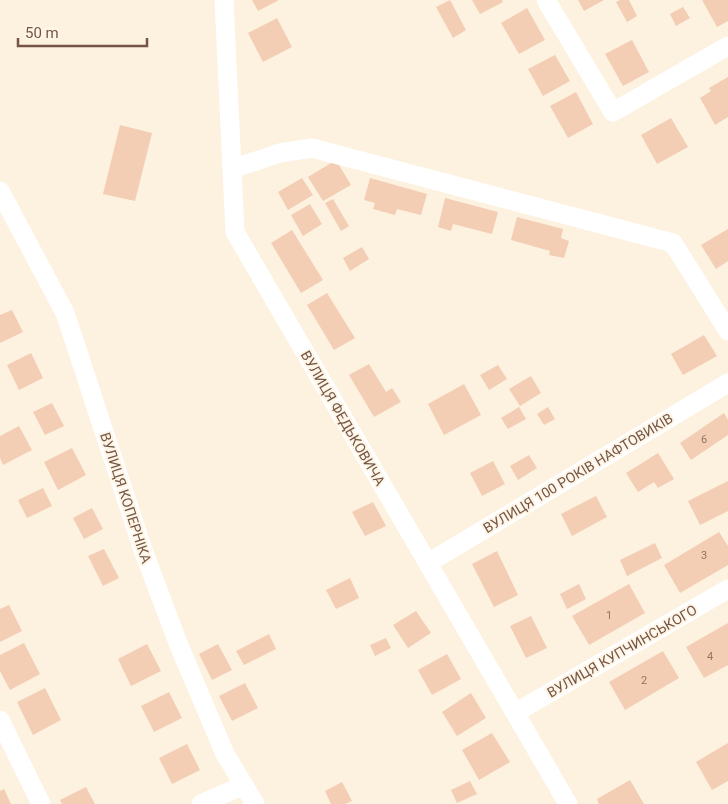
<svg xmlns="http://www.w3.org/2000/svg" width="728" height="804" viewBox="0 0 728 804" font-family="Roboto,sans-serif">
	<rect width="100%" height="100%" fill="#fdf1df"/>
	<path fill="#f3ceb5" d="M252,0H279L258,11Z
		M450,0L466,30L453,38L436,7Z
		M472,0H502L503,2L480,14Z
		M578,0H604L584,11Z
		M620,0H629L637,16L627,22L616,2Z
		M702,0H728V21L717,27Z
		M683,7L690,18L676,26L670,14Z
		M527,8L545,40L519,54L501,23Z
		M277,18L292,47L263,62L248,33Z
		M632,40L649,72L623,86L605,54Z
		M555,55L570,81L543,96L528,69Z
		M728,77V117L715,125L700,98L711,91L709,88Z
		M576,92L593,124L568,138L550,106Z
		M671,118L688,147L657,164L641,135Z
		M120,125L152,133L135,201L103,194Z
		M336,160L351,185L323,201L308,177Z
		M302,178L313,195L288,210L278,192Z
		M370,178L427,194L421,215L397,209L395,215L373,209L375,203L364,200Z
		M445,198L498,212L492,234L453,224L451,231L438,227Z
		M333,199L349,226L341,231L325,203Z
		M310,204L322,224L303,236L291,215Z
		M517,217L563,229L561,238L569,241L564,258L549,255L550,251L511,240Z
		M728,229V261L716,269L701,245Z
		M292,230L323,280L301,293L271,243Z
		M362,247L369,259L350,271L343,258Z
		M327,293L355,338L334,350L307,305Z
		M12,310L23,332L0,343V315Z
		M704,335L717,356L683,375L671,354Z
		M31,353L43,378L19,390L7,365Z
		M369,364L386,392L392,388L401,402L374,417L349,375Z
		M498,365L507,379L489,390L480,375Z
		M531,376L541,393L520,406L509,389Z
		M464,384L481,415L444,435L428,404Z
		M52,403L64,426L45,435L33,412Z
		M519,407L526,419L508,429L501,418Z
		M548,407L555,419L544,425L537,414Z
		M724,413L728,420V435L691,460L680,443Z
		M19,426L32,450L3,465L0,458V436Z
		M72,448L86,475L58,490L44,462Z
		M658,453L674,479L658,488L654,482L638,492L626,473Z
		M529,455L537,468L518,480L510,466Z
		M493,461L505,484L482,496L470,473Z
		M728,481V511L700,525L688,501Z
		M43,488L52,506L27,518L18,500Z
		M596,496L607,517L572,536L561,514Z
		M373,502L386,526L365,536L352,512Z
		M92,508L103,529L84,539L73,518Z
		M719,532L728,546V565L680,593L664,565Z
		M655,543L662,558L627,576L620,560Z
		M104,549L119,578L103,586L88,556Z
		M497,551L518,595L494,607L472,564Z
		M350,578L359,598L336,609L326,590Z
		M579,584L586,599L567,609L560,594Z
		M629,584L645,613L589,645L572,616Z
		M9,605L22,631L0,642V609Z
		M416,611L431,633L408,648L393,625Z
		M531,616L547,648L526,658L510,626Z
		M728,623V665L704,678L686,647Z
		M269,634L276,649L244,665L236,651Z
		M386,638L391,648L375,656L370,645Z
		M24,643L40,674L10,690L0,671V655Z
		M147,644L161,671L131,686L118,659Z
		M218,644L232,670L212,680L199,654Z
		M663,651L679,678L625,710L609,682Z
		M447,654L461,679L432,695L418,670Z
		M245,683L258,708L232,721L219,696Z
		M45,688L61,720L33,735L17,702Z
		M169,692L182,718L154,732L141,706Z
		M471,693L486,718L457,736L442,712Z
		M492,733L510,762L479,780L462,750Z
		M728,743V781L712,790L696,762Z
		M187,744L200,770L172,784L159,758Z
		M630,780L644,804H599L597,799Z
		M470,781L477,794L457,803L451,790Z
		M342,782L352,801L345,804H331L325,791Z
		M86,787L95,804H62L60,800Z
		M4,789L11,804H0V791Z"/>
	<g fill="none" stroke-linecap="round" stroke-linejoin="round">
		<path stroke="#fff" stroke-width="19" d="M224,0L235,232L568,804
			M546,0L613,112L728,46
			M232,169L280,153L312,148L673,243L728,331
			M0,191L65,313L143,550L178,643L225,754L255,804
			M428,563L728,383
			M515,713L728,589
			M0,720L41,804
			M201,804L244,785"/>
	</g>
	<g text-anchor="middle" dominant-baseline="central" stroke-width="4" stroke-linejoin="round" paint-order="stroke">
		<g font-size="11" fill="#947462">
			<text x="704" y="439">6</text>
			<text x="704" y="555">3</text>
			<text x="609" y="615">1</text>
			<text x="710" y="656">4</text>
			<text x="644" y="680">2</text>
		</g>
		<g font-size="14" fill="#745646" stroke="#fff5e6">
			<text transform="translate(343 418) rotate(60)">ВУЛИЦЯ ФЕДЬКОВИЧА</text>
			<text transform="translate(578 473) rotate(-31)">ВУЛИЦЯ 100 РОКІВ НАФТОВИКІВ</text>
			<text transform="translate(126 498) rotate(72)">ВУЛИЦЯ КОПЕРНІКА</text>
			<text transform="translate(622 651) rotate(-30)">ВУЛИЦЯ КУПЧИНСЬКОГО</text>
		</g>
	</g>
	<path d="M18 38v8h129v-8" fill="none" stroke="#745646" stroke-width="2.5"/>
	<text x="25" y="38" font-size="15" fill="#745646" stroke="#fff5e6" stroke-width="4" paint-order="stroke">50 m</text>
</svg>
